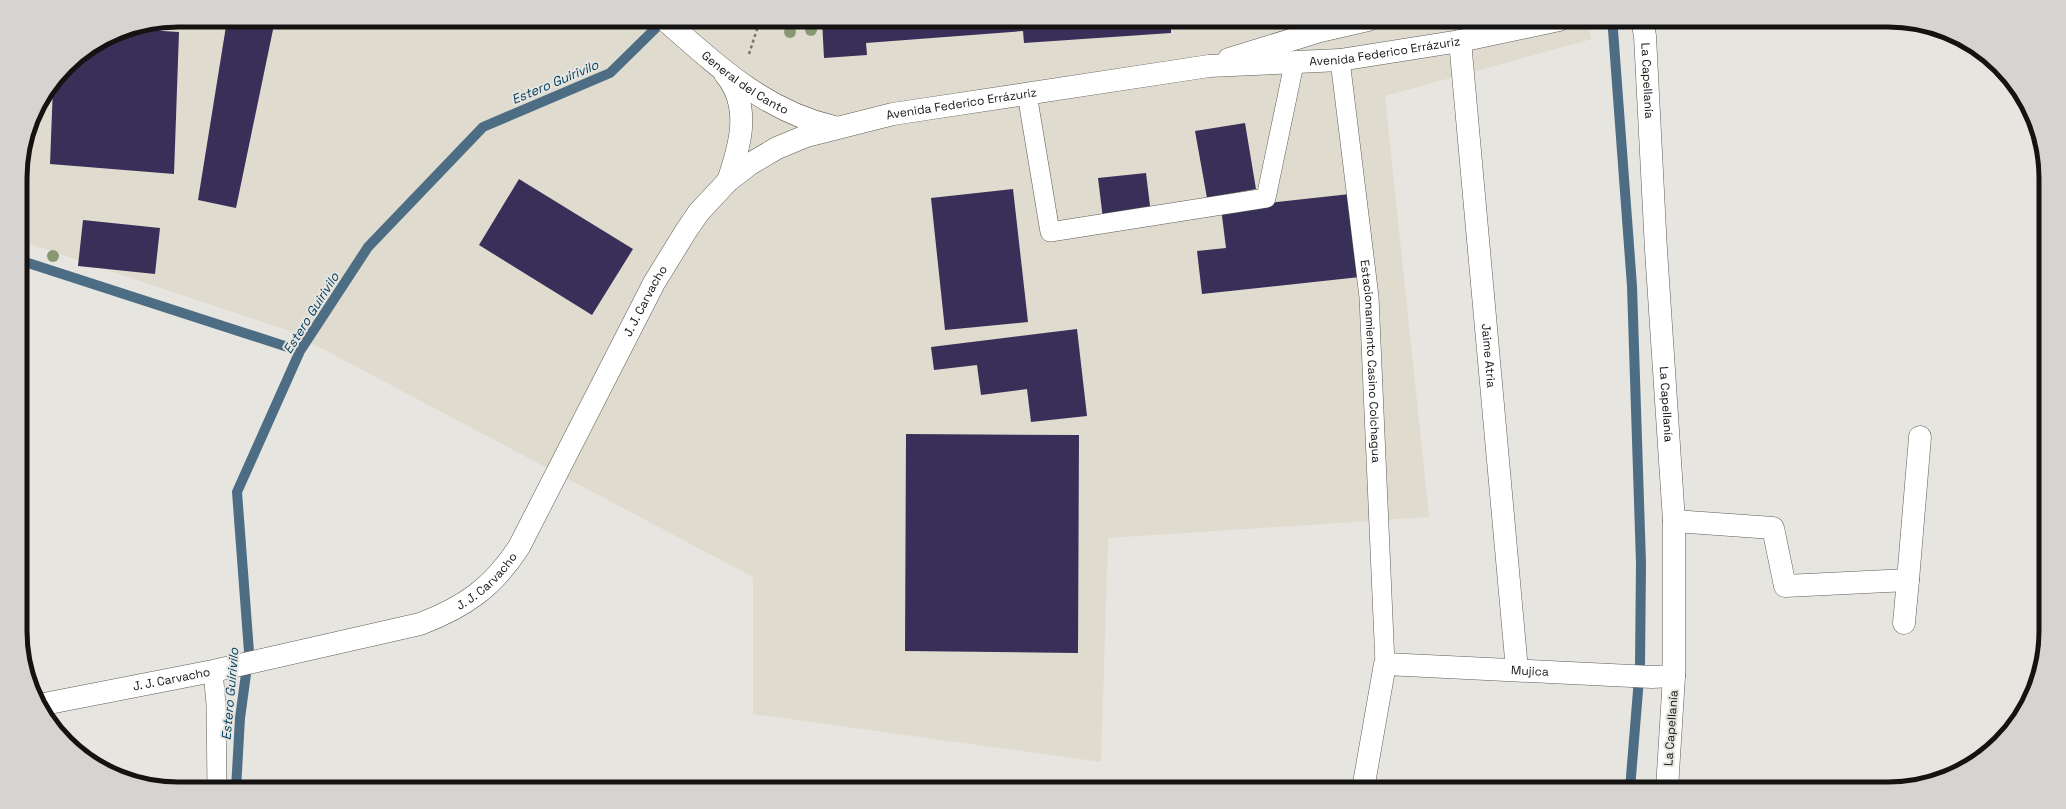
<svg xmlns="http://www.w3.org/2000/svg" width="2066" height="809" viewBox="0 0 2066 809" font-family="'Space Grotesk',sans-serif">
	<rect width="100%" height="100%" fill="#e7e5e0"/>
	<path fill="#e0dbcf" d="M178,20H1585L1592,39L1385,96L1429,517L1108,538L1101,762L753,714V577L287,330L21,241L20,167L36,108L74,59L118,32Z"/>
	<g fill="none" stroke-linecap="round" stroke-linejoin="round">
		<path stroke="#4d6d85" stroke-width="10" d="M1613,30L1632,286L1641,563L1640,666L1630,789
			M22,261L300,351
			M236,789L240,718L249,652L237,492L300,351L368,247L483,127L610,73L664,20"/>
	</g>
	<path fill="#393059" d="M227,20H275L236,208L198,200Z
		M822,20H1171V33L1024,43L1023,31L866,43L867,55L824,58Z
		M131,29L179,32L174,174L50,164L53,86L74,59L118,32Z
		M1245,123L1256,189L1207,198L1195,131Z
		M1146,173L1151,214L1103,219L1098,178Z
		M519,179L633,249L592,315L479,245Z
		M1013,189L1028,322L945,330L931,198Z
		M1350,194L1360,277L1202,294L1197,251L1226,248L1221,208Z
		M83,220L160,228L155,274L78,266Z
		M1077,329L1087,416L1031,422L1027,389L981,395L977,365L934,370L931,347Z
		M906,434L1079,435L1078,653L905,651Z"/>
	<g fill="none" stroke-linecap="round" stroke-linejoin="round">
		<g stroke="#5e5c58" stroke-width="20">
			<g id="lane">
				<path id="s1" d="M1340,60L1369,297L1385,664"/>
				<path d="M1027,94L1050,232L1266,198L1294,64"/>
				<path d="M213,671L216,704L217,789"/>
			</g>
		</g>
		<g stroke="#5e5c58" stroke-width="23">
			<g id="street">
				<path id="s2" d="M1642,20L1645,36L1656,250L1674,521V676L1667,789"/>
				<path id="s3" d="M1460,41L1517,670"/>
				<path d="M1674,521L1773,528L1785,586L1908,580L1920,437"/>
				<path d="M1904,623L1908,580"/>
				<path id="s4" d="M1363,789L1385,664L1652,677L1674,676"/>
			</g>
		</g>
		<g stroke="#5e5c58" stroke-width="23">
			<g id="primary">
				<path id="s5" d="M665,20C717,66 765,111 834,127"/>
				<path d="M1229,59L1320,31L1368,20"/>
				<path d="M725,74C752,106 740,146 728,181"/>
				<path id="s6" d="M39,705L213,671L420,624C465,607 493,587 519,547L654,283L686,231L699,212L728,181L750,164L777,148L806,136L893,114L1209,66L1340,60L1460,41L1559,20"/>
			</g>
		</g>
		<path stroke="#777573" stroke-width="2.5" stroke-dasharray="3 3" stroke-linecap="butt" d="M749,54L760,20"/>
		<use href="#lane" stroke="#fff" stroke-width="19"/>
		<use href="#street" stroke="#fff" stroke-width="22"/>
		<use href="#primary" stroke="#fff" stroke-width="22"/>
	</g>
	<g fill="#889971">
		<circle cx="811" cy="30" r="6"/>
		<circle cx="790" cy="32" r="6"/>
		<circle cx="53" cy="256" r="6"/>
	</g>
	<g text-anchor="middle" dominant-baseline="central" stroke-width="4" stroke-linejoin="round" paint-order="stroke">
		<g font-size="12" fill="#141312" stroke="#e7e5e0">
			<text stroke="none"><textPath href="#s6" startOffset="1617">Avenida Federico Errázuriz</textPath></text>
			<text stroke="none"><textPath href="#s2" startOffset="61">La Capellanía</textPath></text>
			<text stroke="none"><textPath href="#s5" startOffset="102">General del Canto</textPath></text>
			<text stroke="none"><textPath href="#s6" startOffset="1190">Avenida Federico Errázuriz</textPath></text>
			<text stroke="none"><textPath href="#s6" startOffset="794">J. J. Carvacho</textPath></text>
			<text stroke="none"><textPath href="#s3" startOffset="316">Jaime Atria</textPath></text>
			<text stroke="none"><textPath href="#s1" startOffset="303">Estacionamiento Casino Colchagua</textPath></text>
			<text stroke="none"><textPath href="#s2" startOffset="385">La Capellanía</textPath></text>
			<text stroke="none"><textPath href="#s6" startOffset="470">J. J. Carvacho</textPath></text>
			<text stroke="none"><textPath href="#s4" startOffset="272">Mujica</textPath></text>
			<text stroke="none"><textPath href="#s6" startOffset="135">J. J. Carvacho</textPath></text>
			<text transform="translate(1671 728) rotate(-86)">La Capellanía</text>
		</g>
		<g font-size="13" font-style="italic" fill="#034062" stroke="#e7e5e0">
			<text transform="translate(555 82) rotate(-23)">Estero Guirivilo</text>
			<text transform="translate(311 313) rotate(-58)">Estero Guirivilo</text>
			<text transform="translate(230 694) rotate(-85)">Estero Guirivilo</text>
		</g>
	</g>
	<path d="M0 0H2066V809H0ZM178 27H1888A151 151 0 0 1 2039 178V631A151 151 0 0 1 1888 782H178A151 151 0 0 1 27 631V178A151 151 0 0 1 178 27Z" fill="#d6d4d0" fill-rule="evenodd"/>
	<path fill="none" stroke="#141312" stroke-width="5" d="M178 27H1888A151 151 0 0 1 2039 178V631A151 151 0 0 1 1888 782H178A151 151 0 0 1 27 631V178A151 151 0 0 1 178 27Z"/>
</svg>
